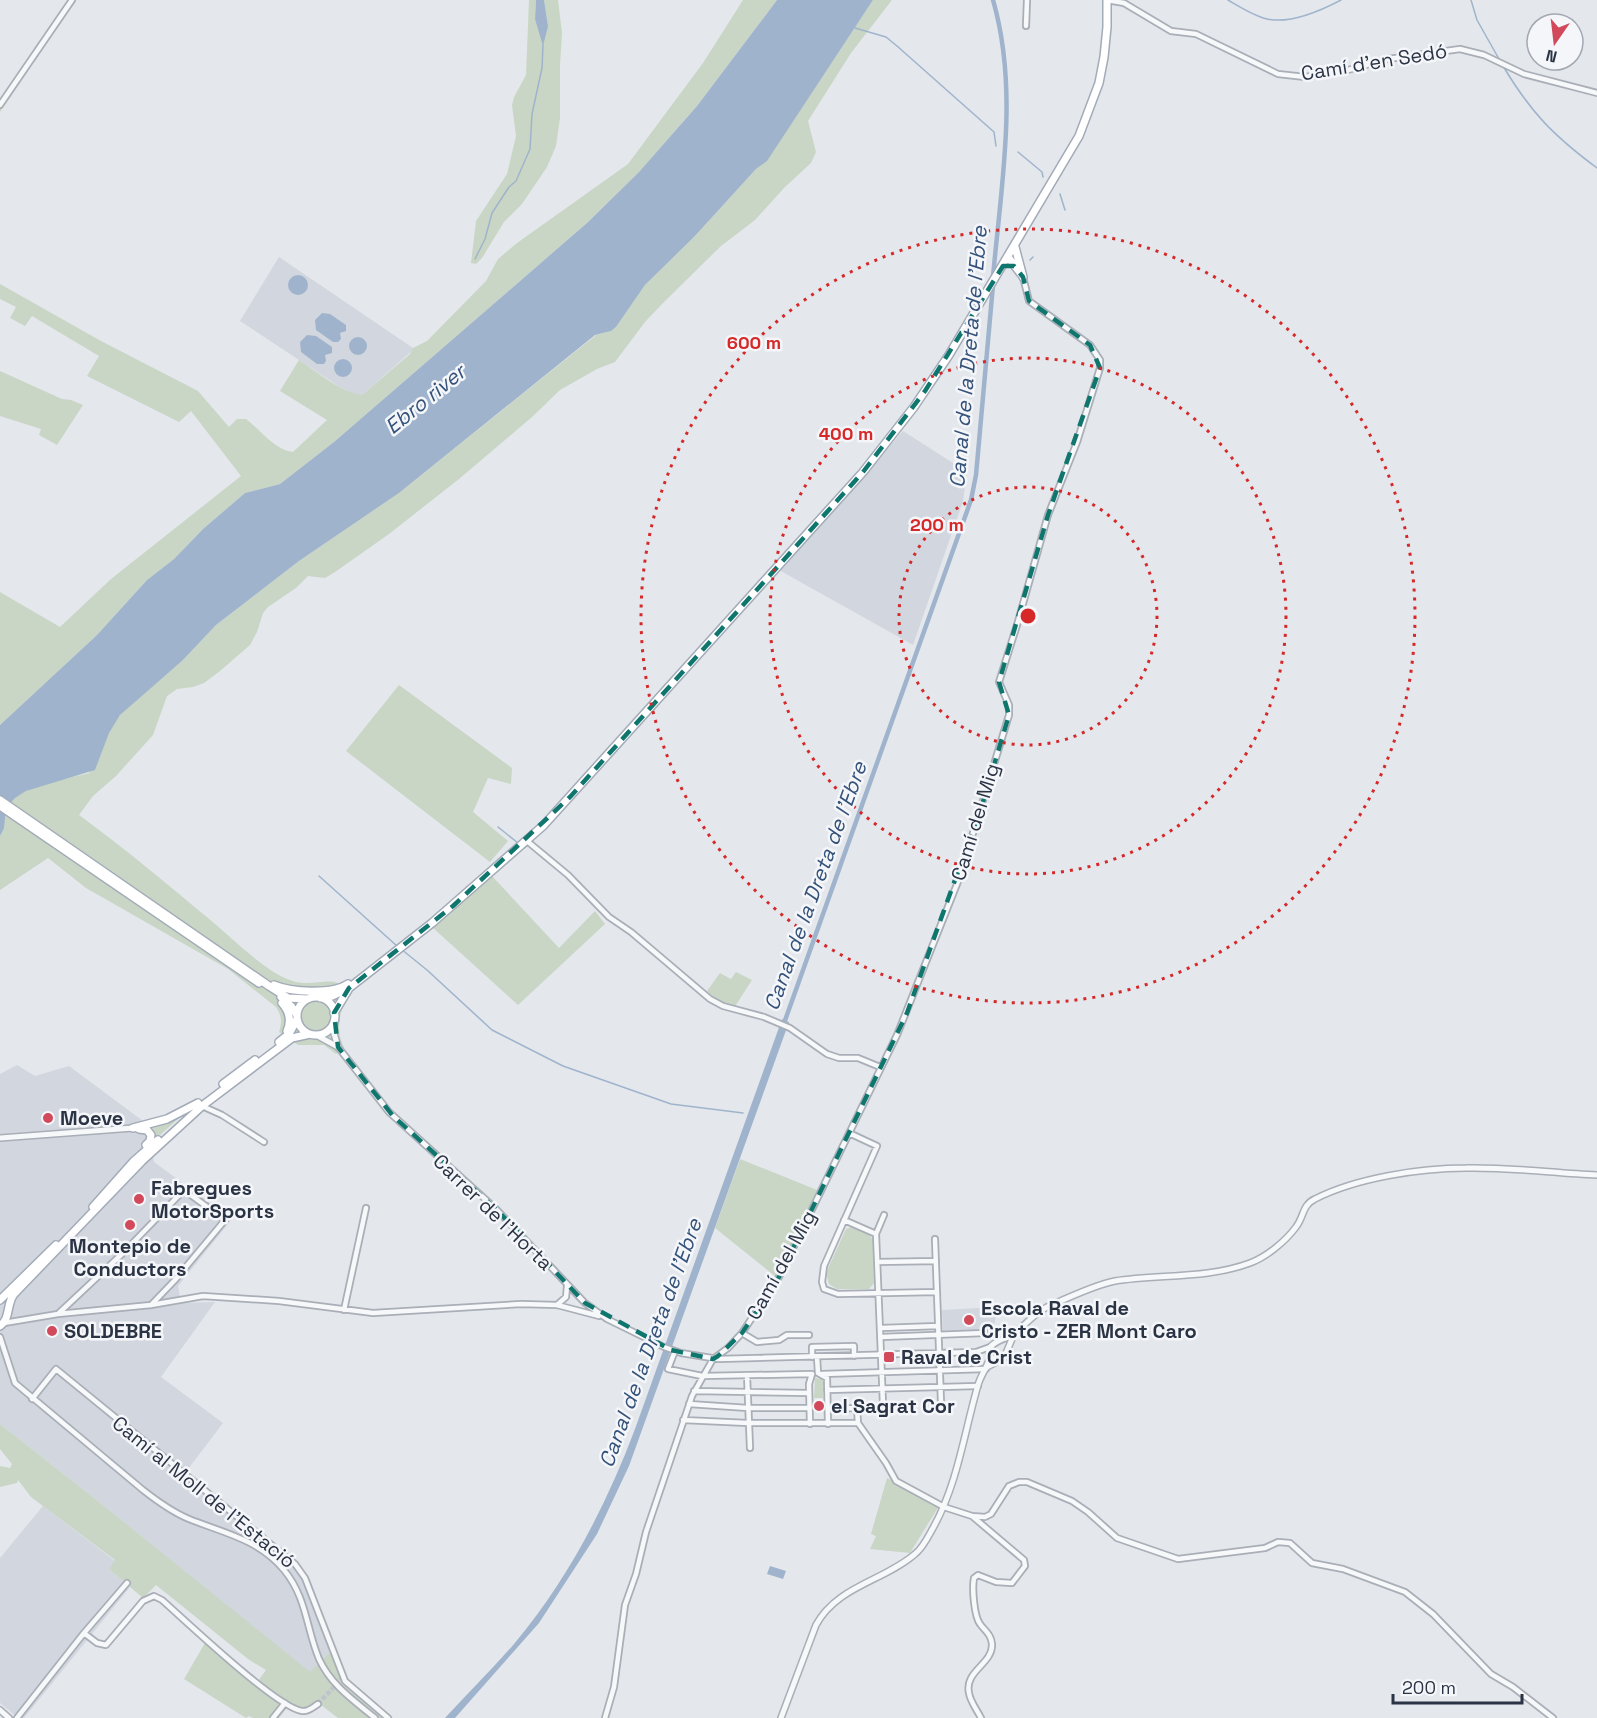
<svg xmlns="http://www.w3.org/2000/svg" width="1597" height="1718" viewBox="0 0 1597 1718" font-family="'Space Grotesk',sans-serif">
	<rect width="100%" height="100%" fill="#e4e7ec"/>
	<path fill="#d2d6de" d="M279,257L413,348V350L362,395L352,393L340,387L240,321Z
		M903,431L967,472L963,501L913,645L779,570Z
		M17,1065L35,1076L69,1066L143,1121L154,1162L232,1219L178,1286L181,1303L215,1302L161,1377L223,1423L182,1477L299,1571L331,1651L310,1673L104,1506L0,1424V1074Z
		M998,1307L993,1330L943,1331L942,1310Z
		M43,1506L115,1561L109,1569L130,1587L24,1718H18L0,1703V1558Z"/>
	<path fill="#c9d6c5" d="M70,0H75L0,112V102Z
		M529,0H536L535,19L548,26L544,0H558L562,33L560,65V118L556,146L547,167L522,204L504,222L482,258L476,264L471,263L476,221L507,174L516,136L512,105L514,97L526,75Z
		M743,0H777L697,106L639,172L587,223L334,442L280,484L245,493L203,529L174,559L147,580L97,635L0,725V592L60,627L111,579L241,476L191,411L179,422L87,376L99,356L32,316L25,326L10,318L16,307L0,299V284L101,341L198,391L229,427L237,419H246C262,431 273,449 293,452L327,420L280,391L299,360C319,373 339,391 362,395L410,354L413,348L427,341L486,281L498,259L517,243L628,164L703,63Z
		M873,0H892L851,53L808,121L816,152L811,163L785,187L755,220L721,246L662,304L645,322L615,362L597,369L560,390L532,417L459,479L389,534L335,572L325,578L308,576L296,588L268,607L263,613L257,632L250,645L220,671L204,683L193,687L177,689L167,696L153,735L116,776L93,796L79,815C124,848 166,883 208,918C230,936 248,955 272,971C282,977 293,983 305,983C328,983 333,976 352,992C339,1008 335,1029 344,1048L336,1054L324,1045H298L279,1032C282,1022 282,1016 276,1007L228,969L86,888L48,858L0,890V836C5,826 2,818 6,809C15,786 68,779 89,773L111,727L124,710L183,660L216,625L299,561L399,493L596,335L611,331L616,327L645,285L694,237L756,169L767,160Z
		M0,371L62,399L71,400L83,405L57,445L39,435L41,429L0,416Z
		M399,685L512,768L511,784L488,778L473,812L508,841L490,862L346,751Z
		M492,876L559,948L595,911L605,924L518,1005L432,927Z
		M736,972L752,980L734,1008L721,1003L707,991L720,973L731,979Z
		M186,1112L152,1142L145,1127Z
		M740,1159L817,1190L776,1277L715,1228Z
		M852,1227L870,1236L873,1240L874,1283L869,1289H837L829,1284L826,1273L846,1229Z
		M815,1378L823,1379V1398H814Z
		M0,1424L104,1506L310,1672L331,1651L344,1685L383,1718H338L321,1705L309,1714L298,1713L287,1708L279,1718H253L249,1716L246,1718L184,1679L205,1643L256,1684L266,1670L248,1659L156,1585L143,1598L109,1569L115,1560L31,1497L18,1480L17,1483L0,1487V1466L10,1468L12,1464L0,1449Z
		M887,1478L939,1506L910,1553L870,1549L876,1536L871,1534Z"/>
	<path fill="#9fb4cc" d="M536,0H544L548,26L543,46L535,19Z
		M777,0H873L767,161L756,169L694,237L645,285L616,327L611,331L595,335L399,493L299,561L216,625L183,660L120,715L109,733L95,770L26,791L15,798L6,808L4,828L0,836V725L97,635L147,580L174,559L203,529L245,493L280,484L334,442L587,223L639,172L697,106Z
		M288 285a10 10 0 1 1 20 0a10 10 0 1 1-20 0Z
		M322,313L330,314L346,325V331L340,333L341,339L338,342H333L316,330L315,320Z
		M307,335L316,336L332,347V353L325,355L326,361L324,364H317L301,352L300,342Z
		M349 346a9 9 0 1 1 18 0a9 9 0 1 1-18 0Z
		M334 368a9 9 0 1 1 18 0a9 9 0 1 1-18 0Z
		M782,1019L789,1022L629,1466L597,1534L539,1623L455,1718H445C468,1693 492,1669 514,1644C567,1581 606,1506 635,1429Z
		M770,1566L786,1571L783,1579L767,1574Z"/>
	<g fill="none" stroke-linecap="round" stroke-linejoin="round">
		<path stroke="#9fb4cc" stroke-width="1.5" d="M1228,0C1240,7 1254,16 1267,19C1290,24 1322,10 1341,0
			M1471,0L1477,20L1499,59
			M855,28L886,37L897,46L994,132L996,146
			M1503,66C1531,113 1554,136 1597,168
			M1018,152L1042,172L1043,177
			M1060,194L1065,210
			M475,259L485,239L492,213L509,187L516,181L530,149L532,114L542,68L543,45
			M1030,260L1033,257
			M498,827L518,843
			M524,848L527,846
			M319,876L397,946
			M401,949L427,970L492,1030L563,1066L671,1104L743,1113"/>
		<path stroke="#9fb4cc" stroke-width="4.5" d="M993,0C1019,90 1001,185 993,277
			M783,1026L971,500L976,475L993,285"/>
		<path stroke="#bfc3cb" stroke-width="4.5" stroke-dasharray="4.5 2" stroke-linecap="butt" d="M318,1704L343,1677"/>
		<g stroke="#a9aeb7" stroke-width="8">
			<path id="minor" d="M1107,0L1124,3L1171,31L1196,34L1278,74L1305,77L1348,70L1388,59L1460,49L1484,55L1524,74L1597,93
				M1026,26L1027,0
				M0,105L72,0
				M527,841L568,875L609,917L631,932L710,999L723,1006L764,1017L790,1028L827,1054L839,1058H858L880,1067
				M338,1047L389,1112L496,1209L585,1303L607,1319L664,1347L681,1353L718,1359L976,1352L990,1347
				M202,1106L222,1115L264,1142
				M849,1133L877,1146L824,1266L822,1282L824,1289L838,1294L937,1292
				M844,1220L876,1234L883,1404
				M876,1234L884,1215
				M935,1239L941,1402
				M877,1262L936,1261
				M557,1305L566,1297L567,1286
				M344,1310L366,1208
				M59,1313L123,1253L184,1190L225,1220L175,1280L151,1305
				M4,1323L58,1314L151,1305L203,1296L279,1301L373,1313L521,1304L557,1305L599,1316
				M881,1328L938,1326
				M742,1333L757,1342L779,1340L787,1335H809
				M0,1337L15,1383L143,1490C157,1501 172,1512 189,1519C224,1533 258,1539 284,1570C307,1598 306,1628 319,1659C331,1685 353,1700 375,1718
				M881,1337L985,1333
				M675,1351L668,1369L702,1376L811,1374
				M812,1357V1347L854,1346V1356
				M817,1357L818,1373L827,1378L828,1424
				M822,1374L986,1369
				M747,1375L750,1448
				M827,1390L978,1386
				M694,1391L809,1393
				M32,1399L56,1369L295,1564L305,1578L345,1681L388,1718
				M689,1404L748,1408H810
				M828,1409L857,1408L858,1423
				M683,1420L748,1423H858
				M858,1423L886,1463L896,1481L944,1507L972,1516L1024,1560L1025,1566L1012,1583L996,1582L978,1575L974,1578C972,1588 974,1616 980,1624C985,1631 991,1634 992,1644C993,1664 964,1671 969,1693C970,1701 977,1710 981,1718
				M810,1424L809,1384L812,1374
				M972,1516L985,1517L991,1514L1009,1486L1019,1482H1027L1072,1501L1088,1512L1117,1538L1178,1559L1265,1548L1278,1542L1290,1543L1312,1563L1343,1569L1405,1592L1433,1614L1491,1674L1513,1687L1553,1718
				M84,1633L97,1643L106,1645L143,1601L154,1596L162,1600C187,1622 276,1707 302,1711C309,1712 313,1707 318,1704
				M17,1718L84,1633L127,1583
				M273,1718L285,1703
				M605,1718L614,1687L625,1605L636,1574L646,1532L692,1396L713,1359L728,1348L742,1333L779,1277L897,1035L959,879L1009,715V705L999,682L1017,625L1048,515L1077,442L1100,368V360L1090,345L1029,301L1023,277"/>
		</g>
		<g stroke="#a9aeb7" stroke-width="8">
			<path id="tertiary" d="M334,1022L333,1030L338,1047
				M316,1035L338,1047
				M0,1138L133,1128
				M999,1360C995,1360 990,1359 989,1353C987,1343 1005,1339 1012,1335C1025,1326 1032,1315 1047,1307C1065,1299 1097,1284 1115,1281C1159,1274 1207,1279 1250,1263C1266,1257 1285,1242 1296,1227C1304,1217 1302,1205 1315,1199C1356,1178 1420,1168 1466,1168C1509,1167 1553,1173 1597,1175
				M987,1367L1004,1358L1014,1334
				M0,1710L9,1718
				M781,1718L816,1625C837,1586 884,1581 915,1554C923,1548 928,1537 933,1528C958,1483 964,1433 978,1385C981,1374 988,1367 990,1356"/>
		</g>
		<g stroke="#a3abb8" stroke-width="10">
			<path id="primary" d="M1015,247L1023,277
				M1008,257L1021,274
				M0,800L269,986L288,998L307,999
				M0,806L259,983
				M274,985C291,992 332,995 348,984
				M281,997L291,1006L297,1015
				M297 1016a19 19 0 1 1 38 0a19 19 0 1 1-38 0Z
				M321,998L332,996L349,988L432,923L544,825L863,472L914,407L949,355L1079,136L1099,83L1104,57L1107,27V0
				M282,1003C289,1011 292,1020 287,1031
				M334,1013L348,990
				M279,1042L289,1034L297,1019
				M223,1084L255,1060
				M133,1128L167,1119L198,1103
				M139,1129L147,1130L151,1135L150,1141L146,1145
				M93,1207L133,1162L158,1140
				M0,1300L56,1245
				M0,1326C11,1318 6,1304 14,1294L142,1161L202,1106L292,1038L310,1034"/>
		</g>
		<use href="#minor" stroke="#f7f8fa" stroke-width="4.5"/>
		<use href="#tertiary" stroke="#f7f8fa" stroke-width="5"/>
		<use href="#primary" stroke="#fff" stroke-width="7"/>
	</g>
	<path fill="none" stroke="#0f766e" stroke-width="4.5" stroke-dasharray="12 8" stroke-linejoin="round" d="M1003,266H1014L1023,277L1029,301L1090,345L1100,368L1048,515L999,682L1009,715L982,805L907,1013L779,1277L742,1333L718,1356L713,1359L671,1350L585,1303L496,1209L393,1116L338,1047L334,1013L349,988L453,906L570,797L863,472L925,391Z"/>
	<g fill="none" stroke="#d62828" stroke-width="3" stroke-dasharray="3 6">
		<circle cx="1028" cy="616" r="129"/>
		<circle cx="1028" cy="616" r="258"/>
		<circle cx="1028" cy="616" r="387"/>
	</g>
	<g fill="#d1495b" stroke="#f4f6f9" stroke-width="2">
		<circle cx="48" cy="1118" r="6"/>
		<circle cx="139" cy="1199" r="6"/>
		<circle cx="130" cy="1225" r="6"/>
		<circle cx="969" cy="1320" r="6"/>
		<circle cx="52" cy="1331" r="6"/>
		<rect x="883" y="1351" width="12" height="12" rx="3"/>
		<circle cx="819" cy="1406" r="6"/>
	</g>
	<g text-anchor="middle" dominant-baseline="central" stroke-width="5" stroke-linejoin="round" paint-order="stroke">
		<g font-size="20" fill="#2b3445" stroke="#f4f6f9">
			<text transform="translate(1374 62) rotate(-9)">Camí d'en Sedó</text>
			<text transform="translate(975 822) rotate(-73)">Camí del Mig</text>
			<text transform="translate(493 1212) rotate(44)">Carrer de l'Horta</text>
			<text transform="translate(781 1265) rotate(-61)">Camí del Mig</text>
			<text transform="translate(204 1492) rotate(39)">Camí al Moll de l'Estació</text>
		</g>
		<g font-size="20" font-weight="bold" fill="#2b3445" stroke="#f4f6f9" text-anchor="start">
			<text x="60" y="1118">Moeve</text>
			<text x="151" y="1188">Fabregues<tspan x="151" dy="23">MotorSports</tspan></text>
			<text x="130" y="1246" text-anchor="middle">Montepio de<tspan x="130" dy="23">Conductors</tspan></text>
			<text x="981" y="1308">Escola Raval de<tspan x="981" dy="23">Cristo - ZER Mont Caro</tspan></text>
			<text x="64" y="1331">SOLDEBRE</text>
			<text x="901" y="1357">Raval de Crist</text>
			<text x="831" y="1406">el Sagrat Cor</text>
		</g>
		<g font-size="21" font-style="italic" fill="#34527a" stroke="#f4f6f9">
			<text transform="translate(968 357) rotate(-85)">Canal de la Dreta de l'Ebre</text>
			<text transform="translate(425 399) rotate(-39)">Ebro river</text>
			<text transform="translate(815 886) rotate(-70)">Canal de la Dreta de l'Ebre</text>
			<text transform="translate(650 1343) rotate(-70)">Canal de la Dreta de l'Ebre</text>
		</g>
	</g>
	<circle cx="1028" cy="616" r="9" fill="#d62828" stroke="#f4f6f9" stroke-width="3"/>
	<g font-size="18" text-anchor="middle" font-weight="bold" fill="#d62828" stroke="#f4f6f9" stroke-width="5" stroke-linejoin="round" paint-order="stroke">
		<text x="754" y="349">600 m</text>
		<text x="846" y="440">400 m</text>
		<text x="937" y="531">200 m</text>
	</g>
	<g transform="translate(1555 42) rotate(194)"><circle r="28" fill="#f4f6f9" stroke="#a4a8b1" stroke-width="1.5"/>
	<path d="M0-4.5L10 22L0 15L-10 22Z" fill="#d1495b"/>
	<text y="-9" font-size="16" font-weight="bold" text-anchor="middle" fill="#2b3445">N</text>
	</g>
	<path d="M1393 1694v9h129v-9" fill="none" stroke="#2b3445" stroke-width="3"/>
	<text x="1402" y="1694" font-size="18" fill="#2b3445" stroke="#f4f6f9" stroke-width="4.5" paint-order="stroke">200 m</text>
</svg>
